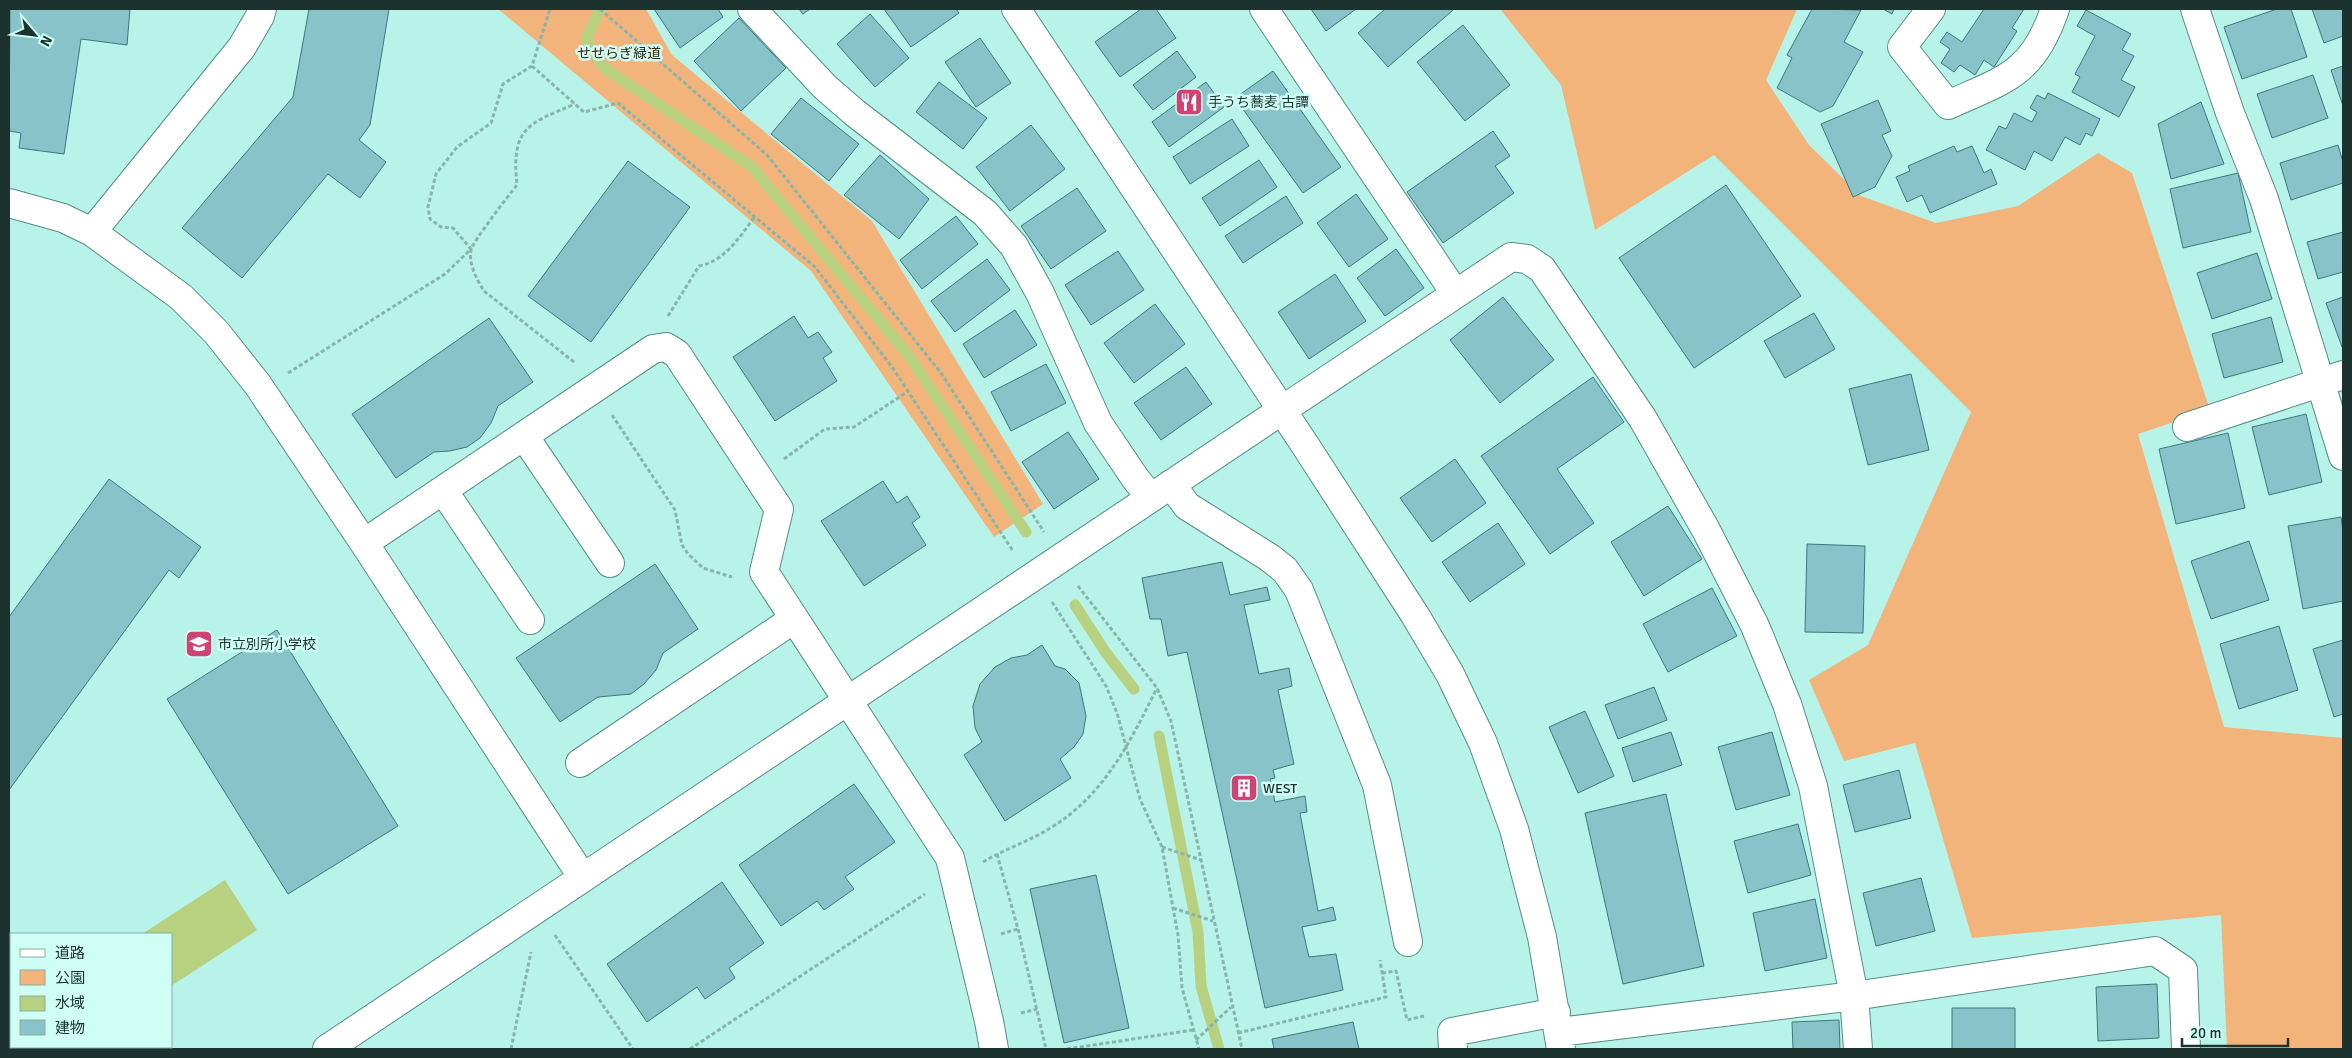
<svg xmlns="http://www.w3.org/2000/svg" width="2352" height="1058" viewBox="0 0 2352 1058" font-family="Signika,'Noto Sans JP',sans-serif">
	<rect width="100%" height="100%" fill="#b8f3e9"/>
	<path fill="#f2b47b" d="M498,9H646L672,55L872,221L1043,504L994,537L811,271Z
		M1500,9H1797L1766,80L1809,145L1861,196L1936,223L2018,206L2098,153L2132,173L2210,410L2138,434L2224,727L2343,738V1049H2227L2221,915L1972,938L1915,743L1844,761L1809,680L1868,645L1971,412L1714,155L1595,230L1561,85Z"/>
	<path fill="#b8d180" d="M225,880L257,930L171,986V934H142Z"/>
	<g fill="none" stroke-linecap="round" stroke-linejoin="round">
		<path stroke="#b8d180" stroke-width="11" d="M600,9L586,39L603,67L752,167L909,356L1026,532
			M1075,605L1106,653L1134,689
			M1159,736L1198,932L1201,986L1219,1049"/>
	</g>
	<path fill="#87c3c8" stroke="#3e787d" d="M10,9H130L127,45L81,39L64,154L19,148L21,133L9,131Z
		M309,9H389L370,125L359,140L386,162L360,198L328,174L242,278L182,228L293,97Z
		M654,9H718L723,17L680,48Z
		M799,9H810L803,14Z
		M884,9H956L959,13L911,47Z
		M1141,9H1156L1176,38L1120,77L1095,42Z
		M1311,9H1356L1326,31Z
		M1385,9H1452L1453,10L1388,67L1358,33Z
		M1812,9L1861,10L1844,42L1863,52L1833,106L1820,112L1777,88L1792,58L1787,55Z
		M1883,9H1894L1892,14Z
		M1984,9H2024L2012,28L2017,31L1994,67L1984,60L1975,75L1960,65L1954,72L1941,63L1950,49L1940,42L1947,32L1962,42Z
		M2277,9H2291L2307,57L2242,79L2224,27Z
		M2312,9H2343V36L2324,43Z
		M2086,10L2131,34L2122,50L2134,56L2121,80L2135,87L2119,117L2072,92L2080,77L2075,74L2095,36L2077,26Z
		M870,14L909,58L875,87L837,44Z
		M739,18L786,68L741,111L694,61Z
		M1463,25L1510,85L1465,121L1417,62Z
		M980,38L1011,83L976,107L945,62Z
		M1177,51L1196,77L1153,110L1133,85Z
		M2343,66V106L2331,70Z
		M1273,71L1341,167L1303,193L1235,98Z
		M2313,75L2328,118L2272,138L2257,94Z
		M939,82L987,118L963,149L916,112Z
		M1206,82L1224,107L1169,147L1152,122Z
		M2048,93L2100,119L2092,136L2086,133L2080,145L2065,137L2052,161L2034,151L2025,170L1986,150L1999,126L2006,129L2014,113L2032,122L2037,112L2030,108L2037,95L2045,99Z
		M801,98L859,144L829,181L771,134Z
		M1878,100L1891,131L1882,135L1892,156L1875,187L1853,197L1821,124Z
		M2201,102L2224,164L2171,179L2158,124Z
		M1232,119L1249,146L1190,184L1173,157Z
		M1031,125L1065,169L1010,211L976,167Z
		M1493,131L1510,156L1495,166L1514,193L1443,243L1407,192Z
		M2338,145L2343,162V183L2291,200L2280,163Z
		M1954,146L1957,152L1972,146L1984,173L1991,169L1997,184L1930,213L1922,195L1907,202L1896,177L1910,171L1908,166Z
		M880,155L929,199L899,239L844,195Z
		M1259,160L1277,187L1220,226L1202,198Z
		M628,161L690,207L591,342L528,296Z
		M2238,173L2251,232L2183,248L2170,189Z
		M1726,185L1801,296L1694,368L1619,258Z
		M1077,188L1106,231L1051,269L1021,226Z
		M1356,194L1388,239L1349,267L1317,223Z
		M1286,196L1303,223L1243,263L1225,236Z
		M956,216L978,244L922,289L900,260Z
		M2343,232V272L2318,279L2307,242Z
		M1396,249L1424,288L1385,316L1357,278Z
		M1118,251L1144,290L1091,325L1065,285Z
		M2257,253L2272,299L2212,319L2197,273Z
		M987,259L1010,290L955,332L931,301Z
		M1335,274L1366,321L1309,359L1278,312Z
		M1503,297L1554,360L1500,403L1450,340Z
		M2343,297V347H2342L2326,303Z
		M1155,304L1185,344L1134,383L1104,343Z
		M1015,310L1037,345L984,378L963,344Z
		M1814,313L1835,349L1785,378L1764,341Z
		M794,316L808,338L818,332L832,352L823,358L837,381L775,421L733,357Z
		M2271,317L2283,362L2224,378L2212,334Z
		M489,318L533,382L498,406L491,423L480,438L467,447L450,451L434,452L396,478L352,414Z
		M1046,364L1066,403L1011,431L991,392Z
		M1186,367L1212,404L1161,440L1134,403Z
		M1911,374L1929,450L1868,465L1849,389Z
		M1593,377L1624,422L1557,469L1594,523L1550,554L1481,456Z
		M2306,414L2322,482L2269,495L2252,427Z
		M1068,432L1099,479L1054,509L1022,462Z
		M2228,433L2245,508L2176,524L2159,449Z
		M1455,459L1486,503L1432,542L1400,498Z
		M109,479L201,547L179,578L169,570L9,790V617Z
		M883,481L897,503L907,496L920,517L912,523L926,545L864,586L821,521Z
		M1668,506L1702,559L1644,596L1611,542Z
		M2341,517L2343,532V601L2303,609L2288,526Z
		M1498,523L1525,564L1470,602L1442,562Z
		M2249,541L2269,600L2211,619L2191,561Z
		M1807,544L1865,546L1863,633L1805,632Z
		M1222,562L1230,595L1267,587L1270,600L1244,605L1259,674L1289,668L1292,686L1278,690L1294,764L1273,770L1275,778L1270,779L1275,802L1305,796L1307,812L1300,813L1318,911L1333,907L1336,920L1302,927L1309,957L1336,954L1343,990L1265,1008L1187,652L1168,656L1161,619H1150L1142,578Z
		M655,564L698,629L663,653L656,670L644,684L631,694L598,697L560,722L516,658Z
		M1712,588L1737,636L1668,672L1643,624Z
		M2279,626L2298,690L2239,709L2220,644Z
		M277,630L398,826L288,894L167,699Z
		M2343,640V714L2334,717L2313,649Z
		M1042,645L1055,666L1065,669L1079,683L1086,716L1083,734L1074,747L1060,759L1071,778L1005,821L964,755L982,742L975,728L973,706L980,684L995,667L1011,658L1027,655Z
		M1654,687L1667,720L1618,739L1605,705Z
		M1585,711L1614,776L1578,793L1549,727Z
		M1671,732L1682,765L1633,782L1622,748Z
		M1772,732L1790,795L1736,810L1718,747Z
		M1899,770L1911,818L1855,832L1843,785Z
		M854,784L895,842L845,877L854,889L824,910L817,901L781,926L739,865Z
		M1666,794L1704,966L1623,984L1585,813Z
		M1798,824L1811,875L1748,893L1734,841Z
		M1096,875L1129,1028L1064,1043L1030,889Z
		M1921,878L1935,931L1876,946L1863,893Z
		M722,882L764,943L729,968L735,978L705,999L697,987L647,1022L607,964Z
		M1815,899L1827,958L1765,971L1753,913Z
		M2157,984L2159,1038L2098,1041L2096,987Z
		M1952,1008H2015V1049H1952Z
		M1839,1020L1840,1049H1793L1792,1022Z
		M1353,1022L1359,1049H1274L1272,1039Z"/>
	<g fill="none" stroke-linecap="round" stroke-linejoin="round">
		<g stroke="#548d84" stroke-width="30">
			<path id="minor" d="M752,9L825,87L855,113L985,213L1014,246L1040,293L1098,423L1135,478L1151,498
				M1016,9L1307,448L1415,615L1450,674L1483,743L1514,829L1542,937L1561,1049
				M1264,9L1455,293
				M1931,9L1902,47L1948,105C2006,79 2033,74 2055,9
				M2195,9L2230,113L2264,199L2343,456
				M9,203L63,218L92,232L181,297L216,332L258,385L364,543L583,878
				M92,232L242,47L260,16L262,9
				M2187,427L2343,375
				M524,436L610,563
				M1171,484L1187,506L1270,558L1285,570L1299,590L1377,785L1408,942
				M443,490L530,620
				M364,543L653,349L666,347L677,354L779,509L764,572L950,858L989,1021L994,1049
				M580,763L794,619
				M1559,1032L1854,996L2155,951L2183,970L2186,1049
				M327,1049L1511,257L1527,259L1542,269L1643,419L1706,530L1755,626L1787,704L1813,786L1854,996L1858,1049
				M1453,1049L1452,1032L1556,1012"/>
		</g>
		<path stroke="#86b5ad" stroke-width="3" stroke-dasharray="4 2.5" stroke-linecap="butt" d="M600,9L767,155L941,373L1044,532
			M532,66L584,112L618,103L815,267L892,367L1013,551
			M668,316L699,266C725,261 740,237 755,216
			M574,362L484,291C477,280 468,263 471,250C473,241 509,195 517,185C511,128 527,124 575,104
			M288,373L445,274L471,249L453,228L441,227L430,219L428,207L436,174L457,147L491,123L503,84L532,66L550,9
			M612,415L675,510L682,545L688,554L703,568L732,577
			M784,459L825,429L854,427L907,392
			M1078,586L1157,688L1171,721L1242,1049
			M1052,602L1106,686L1117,713L1140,799L1162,847L1178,935L1182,988L1199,1049
			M1162,847L1201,860
			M997,854L1018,929L1046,1049
			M983,862C1005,849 1030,841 1052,827C1105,794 1130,742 1157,688
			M1173,908L1213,921
			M1001,934L1018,929
			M555,935L633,1049
			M1382,973L1396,971L1407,1020L1424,1016
			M1021,1013L1037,1009
			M1238,1033L1386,997L1380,960
			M1196,1040L1231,1007
			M511,1049L531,952
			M690,1049L925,894
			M1067,1049L1193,1030"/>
		<use href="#minor" stroke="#fff" stroke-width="28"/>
	</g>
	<defs>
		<g id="restaurant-square" transform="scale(1.4375)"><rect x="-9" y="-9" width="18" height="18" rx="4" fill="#cf4374" stroke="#cffef5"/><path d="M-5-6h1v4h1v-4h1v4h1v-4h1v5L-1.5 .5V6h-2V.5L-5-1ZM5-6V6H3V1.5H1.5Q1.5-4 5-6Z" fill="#fff"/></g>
		<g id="school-square" transform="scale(1.4375)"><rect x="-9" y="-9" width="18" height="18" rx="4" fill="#cf4374" stroke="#cffef5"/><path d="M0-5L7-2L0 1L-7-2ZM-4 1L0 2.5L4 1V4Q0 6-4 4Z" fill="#fff"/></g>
		<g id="building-square" transform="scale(1.4375)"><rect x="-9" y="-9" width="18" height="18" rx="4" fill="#cf4374" stroke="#cffef5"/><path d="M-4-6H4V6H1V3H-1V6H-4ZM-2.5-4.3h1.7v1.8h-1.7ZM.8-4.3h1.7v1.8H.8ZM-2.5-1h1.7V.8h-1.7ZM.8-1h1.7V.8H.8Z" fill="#fff"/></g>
	</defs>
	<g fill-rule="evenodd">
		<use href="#restaurant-square" x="1189" y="102"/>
		<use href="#school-square" x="199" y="644"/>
		<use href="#building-square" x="1244" y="788"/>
	</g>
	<g text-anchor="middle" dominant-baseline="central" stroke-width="5" stroke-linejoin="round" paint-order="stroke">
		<g font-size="14" fill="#3d2308" stroke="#cffef5">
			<text x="619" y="53">せせらぎ緑道</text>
		</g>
		<g font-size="14" fill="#1b322e" stroke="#cffef5" text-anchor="start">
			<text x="1208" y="102">手うち蕎麦 古譚</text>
			<text x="218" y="644">市立別所小学校</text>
			<text x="1263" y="788">WEST</text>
		</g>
	</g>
	<rect width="2352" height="1058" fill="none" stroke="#1b322e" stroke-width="20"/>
	<rect x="10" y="933" width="162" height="115" fill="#cffef5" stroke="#87aca5"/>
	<rect x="20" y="949" width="25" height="8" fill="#ffffff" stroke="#87aca5"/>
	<text x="55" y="958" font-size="15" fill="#1b322e">道路</text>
	<rect x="20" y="970" width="25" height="15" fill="#f2b47b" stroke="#87aca5"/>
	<text x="55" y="983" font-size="15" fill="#1b322e">公園</text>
	<rect x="20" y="996" width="25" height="15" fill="#b8d180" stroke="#87aca5"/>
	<text x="55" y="1008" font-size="15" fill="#1b322e">水域</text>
	<rect x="20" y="1020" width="25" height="15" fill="#87c3c8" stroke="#87aca5"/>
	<text x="55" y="1033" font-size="15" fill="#1b322e">建物</text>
	<g transform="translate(35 35) rotate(118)" stroke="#cffef5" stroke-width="4" paint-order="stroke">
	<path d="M0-4L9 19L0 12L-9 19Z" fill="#1b322e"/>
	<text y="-8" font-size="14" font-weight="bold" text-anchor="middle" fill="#1b322e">N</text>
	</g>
	<path d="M2182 1038v8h106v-8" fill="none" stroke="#1b322e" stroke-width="2.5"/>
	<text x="2190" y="1038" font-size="15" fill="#1b322e" stroke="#cffef5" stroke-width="4" paint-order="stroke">20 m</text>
</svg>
